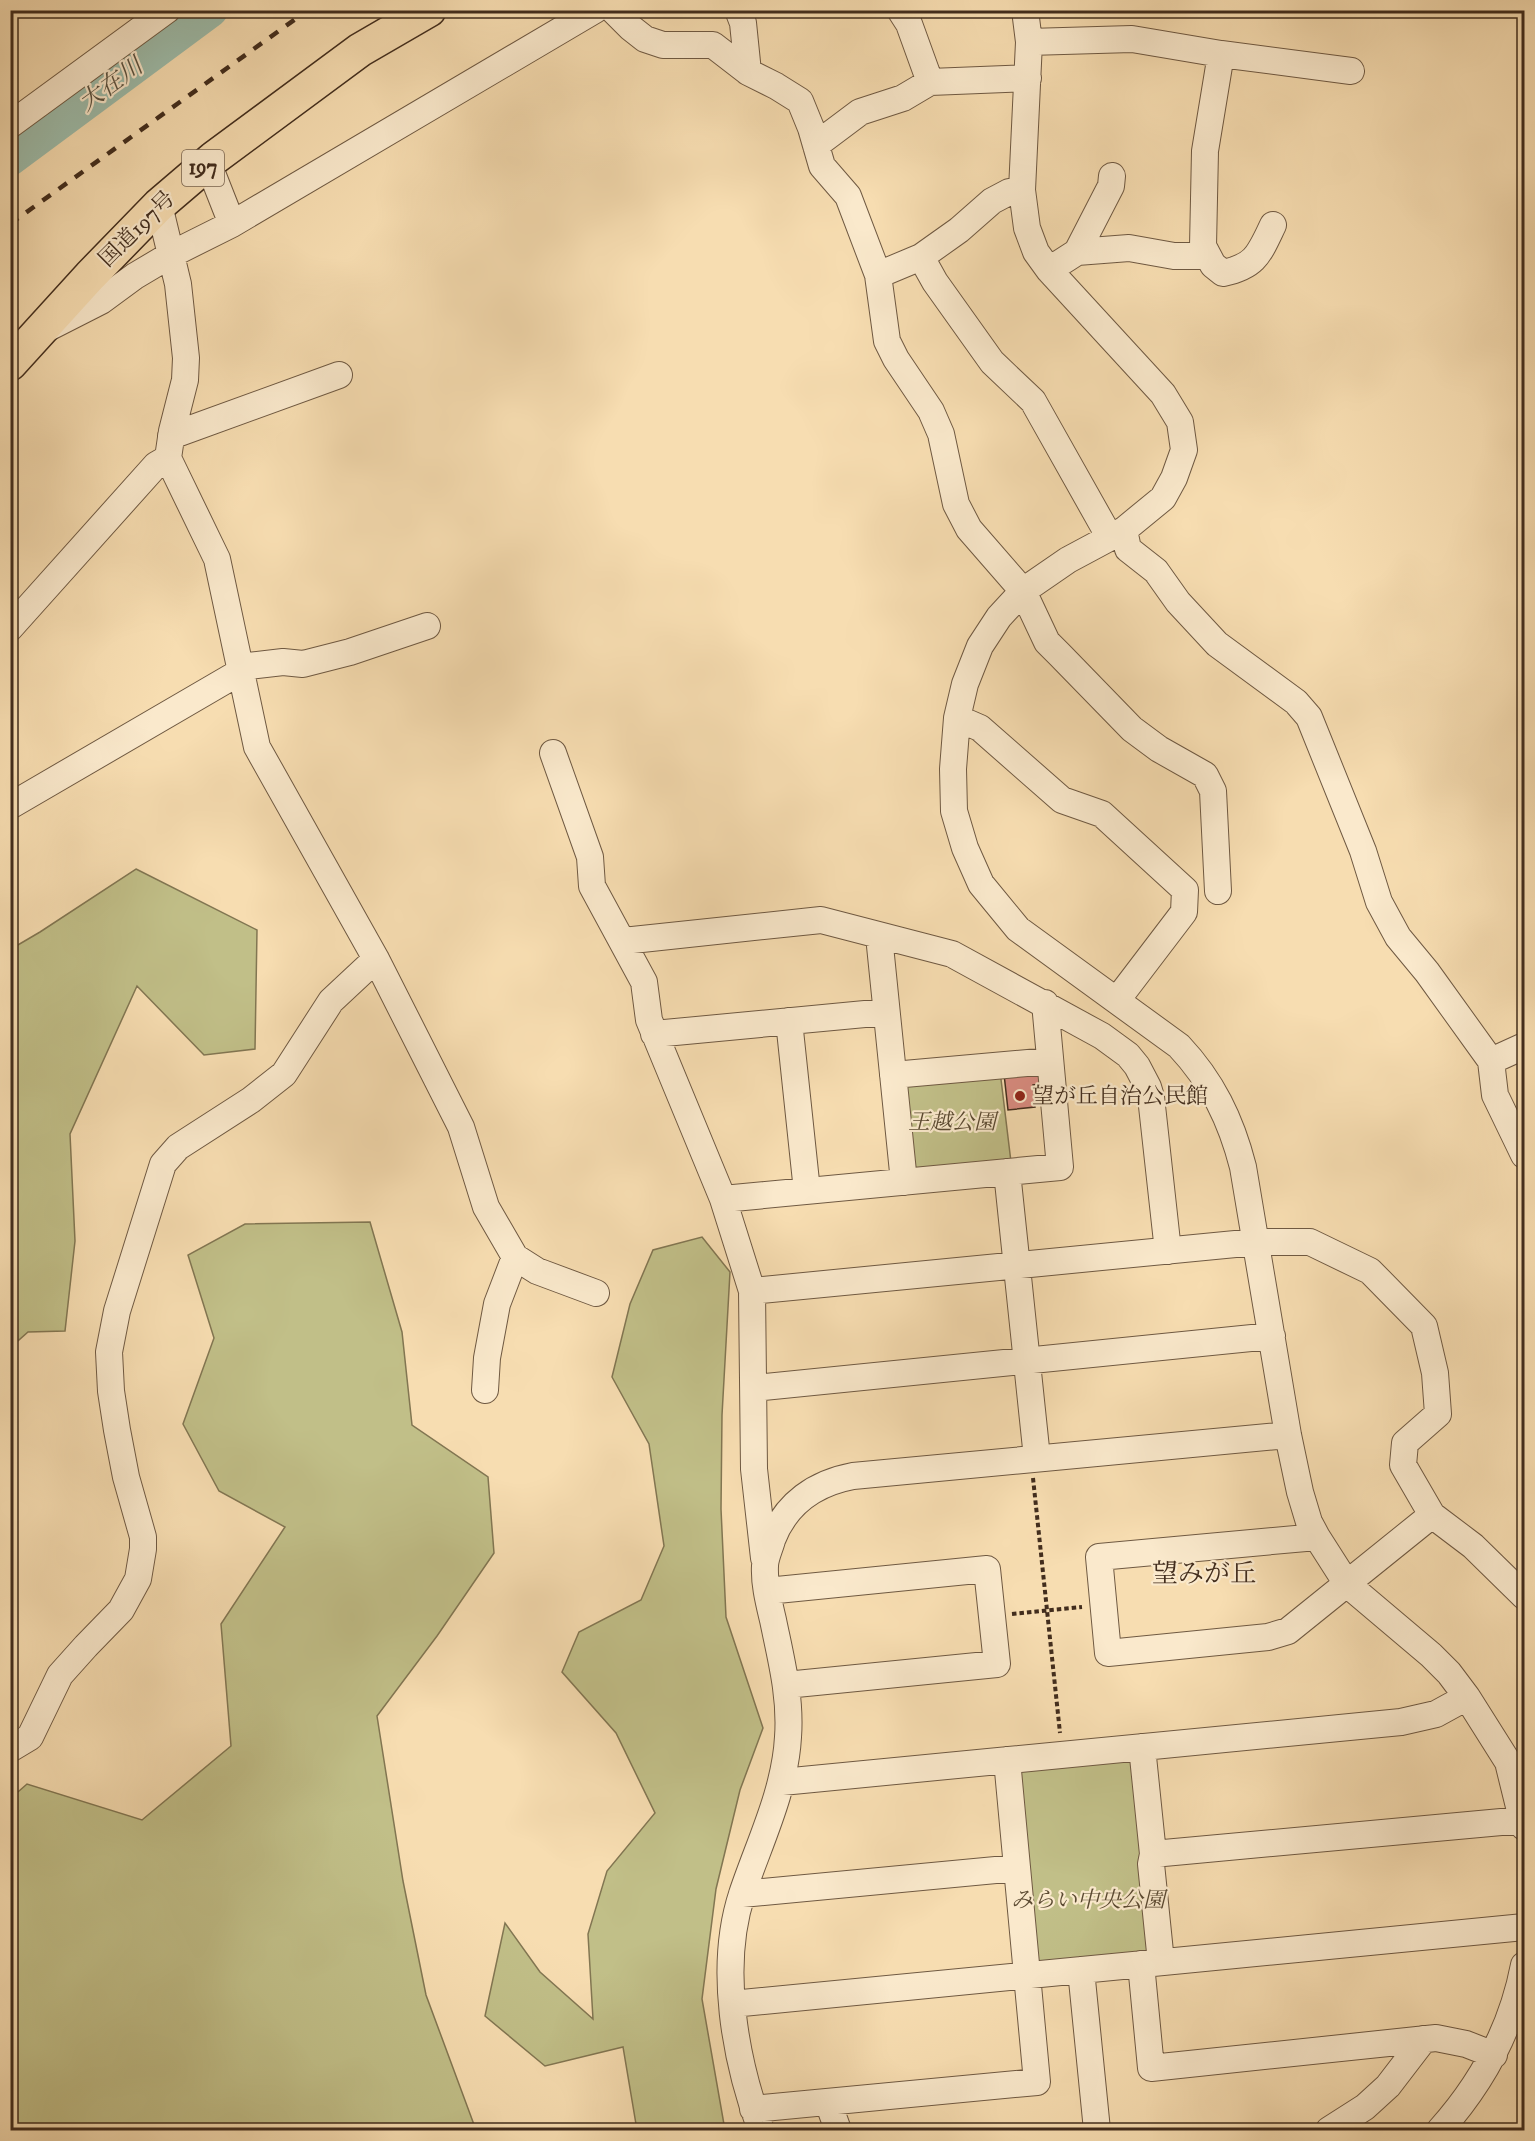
<svg xmlns="http://www.w3.org/2000/svg" width="1535" height="2141" viewBox="0 0 1535 2141" font-family="'IM FELL DW Pica','Noto Serif JP',serif">
	<rect width="100%" height="100%" fill="#f7ddb1"/>
	<filter id="stains"><feTurbulence type="fractalNoise" baseFrequency=".00333" numOctaves="4"/><feColorMatrix values="0 0 0 0 .2 0 0 0 0 .09 0 0 0 0 .02 0 0 0 .5 -.17"/></filter>
	<radialGradient id="worn" r=".72"><stop offset=".6" stop-color="#630" stop-opacity="0"/><stop offset="1" stop-color="#630" stop-opacity=".3"/></radialGradient>
	<path fill="#c1bf88" stroke="#827652" stroke-width="1.5" d="M136,869L257,930L255,1049L204,1055L137,986L70,1134L75,1241L65,1331L28,1332L11,1347V949L40,932Z
		M1000,1071L1011,1162L921,1171L909,1162L902,1081Z
		M370,1222L402,1332L412,1425L488,1477L494,1553L437,1636L377,1716L403,1881L426,1995L476,2130H11V1798L27,1784L142,1820L231,1746L221,1624L285,1527L219,1491L183,1424L214,1338L188,1255L245,1224Z
		M702,1237L730,1272L722,1415L721,1509L726,1617L763,1728L740,1790L716,1889L702,1999L725,2130H637L623,2047L545,2066L485,2016L505,1923L540,1972L593,2019L588,1934L607,1871L655,1813L616,1733L562,1672L579,1632L641,1600L664,1546L649,1444L612,1377L630,1304L653,1250Z
		M1125,1757L1136,1766L1154,1955L1033,1965L1016,1779L1023,1767Z"/>
	<g fill="none" stroke-linecap="round" stroke-linejoin="round">
		<path stroke="#9dbcaa" stroke-width="34" d="M10,159L211,10"/>
	</g>
	<path fill="#da8c81" stroke="#422d1d" stroke-width="1.5" d="M1039,1070L1041,1084L1033,1085L1035,1107L1008,1110L1004,1074Z"/>
	<g fill="none" stroke-linecap="round" stroke-linejoin="round">
		<g stroke="#6f5942" stroke-width="28">
			<path id="minor" d="M613,10L631,28L645,39L663,45H713L748,72
				M738,10L743,23L748,72L776,86L800,101L811,128L822,166L848,196L878,275L921,257L959,230L992,201L1009,192L1022,190
				M900,10L909,24L930,82
				M1025,10L1029,42L1022,190L1027,228L1036,252L1049,270L1163,394L1180,422L1184,450L1174,478L1163,498L1124,530L1068,560L1023,591L999,617L980,646L965,684L957,718L953,769L954,811L965,848L981,884L1018,929L1179,1046C1212,1081 1231,1120 1243,1167L1288,1435L1300,1492L1309,1522L1317,1537L1347,1584L1431,1655L1449,1673L1467,1697L1508,1762L1524,1827
				M1029,42L1132,39L1221,54L1351,71
				M1221,54L1205,151L1203,246L1213,265L1223,273C1256,266 1259,254 1273,225
				M10,125L167,10
				M816,145L860,112L903,98L930,82L1028,78
				M208,163L232,224
				M159,205L178,284L186,358L185,380L172,431L168,458L217,559L257,747L376,959L461,1127L486,1207L515,1257L537,1271L596,1293
				M1077,252L1111,186L1112,176
				M921,257L935,282L992,362L1033,401L1109,536
				M1049,270L1077,252L1129,248L1174,256H1208
				M878,275L887,341L896,359L931,411L941,434L956,504L969,529L1023,591L1047,642L1060,655L1132,729L1159,749L1205,775L1213,791L1218,891
				M48,328L101,301L135,276L172,254L232,224L595,10
				M171,436L339,375
				M1124,530L1128,549L1156,571L1178,602L1217,644L1296,702L1309,717L1363,851L1379,902L1398,937L1427,972L1491,1061
				M10,628L156,465L168,458
				M239,667L283,662L303,664L350,652L427,626
				M957,718L980,728L1062,800L1102,814L1185,890L1184,912L1117,1000
				M553,753L590,857L592,886L644,982L649,1020L723,1199L752,1291L754,1469L764,1558
				M10,806L240,672
				M879,936L904,1182
				M623,941L821,920L952,954L1102,1036L1128,1055L1137,1066L1148,1087L1151,1097L1168,1251
				M789,1021L807,1191
				M654,1034L886,1012
				M1524,1046L1491,1061L1495,1095L1524,1155
				M893,1075L1050,1061
				M1007,1172L1037,1458
				M723,1199L1060,1167L1045,1003
				M752,1291L1256,1242H1310L1370,1271L1424,1326L1435,1373L1438,1414L1405,1443L1403,1465L1432,1515L1473,1546L1524,1596
				M754,1388L1272,1336
				M485,1390L487,1358L497,1304L515,1257
				M1317,1537L1099,1557L1108,1653L1268,1637L1288,1631L1432,1515
				M767,1591L987,1569L997,1664L786,1685
				M1142,1747L1153,1854L1523,1820
				M10,1749L30,1737L60,1675L86,1646L121,1610L138,1579L143,1549V1537L126,1477L117,1430L111,1391L109,1352L117,1311L163,1164L178,1147L251,1100L284,1074L331,1001L376,959
				M782,1782L1401,1722L1436,1714L1467,1697
				M1153,1854L1151,1864L1161,1962
				M742,1894L1017,1868
				M1141,1964L1151,2068L1436,2038L1466,2044L1494,2055
				M1081,1970L1097,2130
				M732,2004L1524,1927
				M828,2102L838,2130
				M753,2109L1037,2082L1007,1760
				M761,2130C735,2060 718,1967 742,1894C759,1843 785,1792 788,1737C791,1697 781,1659 773,1620C769,1603 764,1584 765,1566C765,1558 770,1548 772,1540C786,1503 816,1483 853,1476L1288,1435
				M1329,2130L1365,2107L1388,2086L1424,2039
				M1440,2130C1482,2083 1512,2028 1524,1965"/>
		</g>
		<g stroke="#422d1d" stroke-width="36">
			<path id="highway" d="M10,364L90,276L159,205L214,158L360,50L429,10"/>
		</g>
		<path stroke="#422d1d" stroke-width="4" stroke-dasharray="4.5 3" stroke-linecap="butt" d="M1033,1478L1060,1733
			M1012,1614L1082,1607"/>
		<use href="#minor" stroke="#fae9cc" stroke-width="26"/>
		<use href="#highway" stroke="#f7ddb1" stroke-width="33"/>
		<path stroke="#422d1d" stroke-width="4.5" stroke-dasharray="10 10" stroke-linecap="butt" d="M10,224L308,10"/>
	</g>
	<circle fill="#8f2418" stroke="#fae9cc" stroke-width="2" cx="1020" cy="1096" r="6"/>
	<g text-anchor="middle" dominant-baseline="central" stroke-width="4.5" stroke-linejoin="round" paint-order="stroke">
		<rect fill="#fae9cc" stroke="#796552" stroke-width="1.5" x="182" y="150" width="42" height="36" rx="4.5"/>
		<g font-size="21" font-weight="bold" fill="#422d1d">
			<text x="203" y="168">197</text>
		</g>
		<g font-size="22" fill="#422d1d" stroke="#fae9cc">
			<text transform="translate(137 229) rotate(-45)">国道197号</text>
		</g>
		<g font-size="22" fill="#422d1d" stroke="#fae9cc" text-anchor="start">
			<text x="1032" y="1096">望が丘自治公民館</text>
		</g>
		<g font-size="22" font-style="italic" fill="#5b4a32" stroke="#fae9cc">
			<text x="952" y="1122">王越公園</text>
			<text x="1088" y="1900">みらい中央公園</text>
		</g>
		<g font-size="24" font-style="italic" fill="#595140" stroke="#fae9cc">
			<text transform="translate(111 85) rotate(-36)">大在川</text>
		</g>
		<g font-size="26" fill="#422d1d" stroke="#fae9cc">
			<text x="1204" y="1574">望みが丘</text>
		</g>
	</g>
	<rect width="1535" height="2141" fill="none" stroke="#f7ddb1" stroke-width="36"/>
	<rect x="12" y="12" width="1511" height="2117" fill="none" stroke="#422d1d" stroke-width="3"/>
	<rect x="18" y="18" width="1499" height="2105" fill="none" stroke="#422d1d" stroke-width="1.5"/>
	<rect width="100%" height="100%" filter="url(#stains)"/>
	<rect width="100%" height="100%" fill="url(#worn)"/>
</svg>
